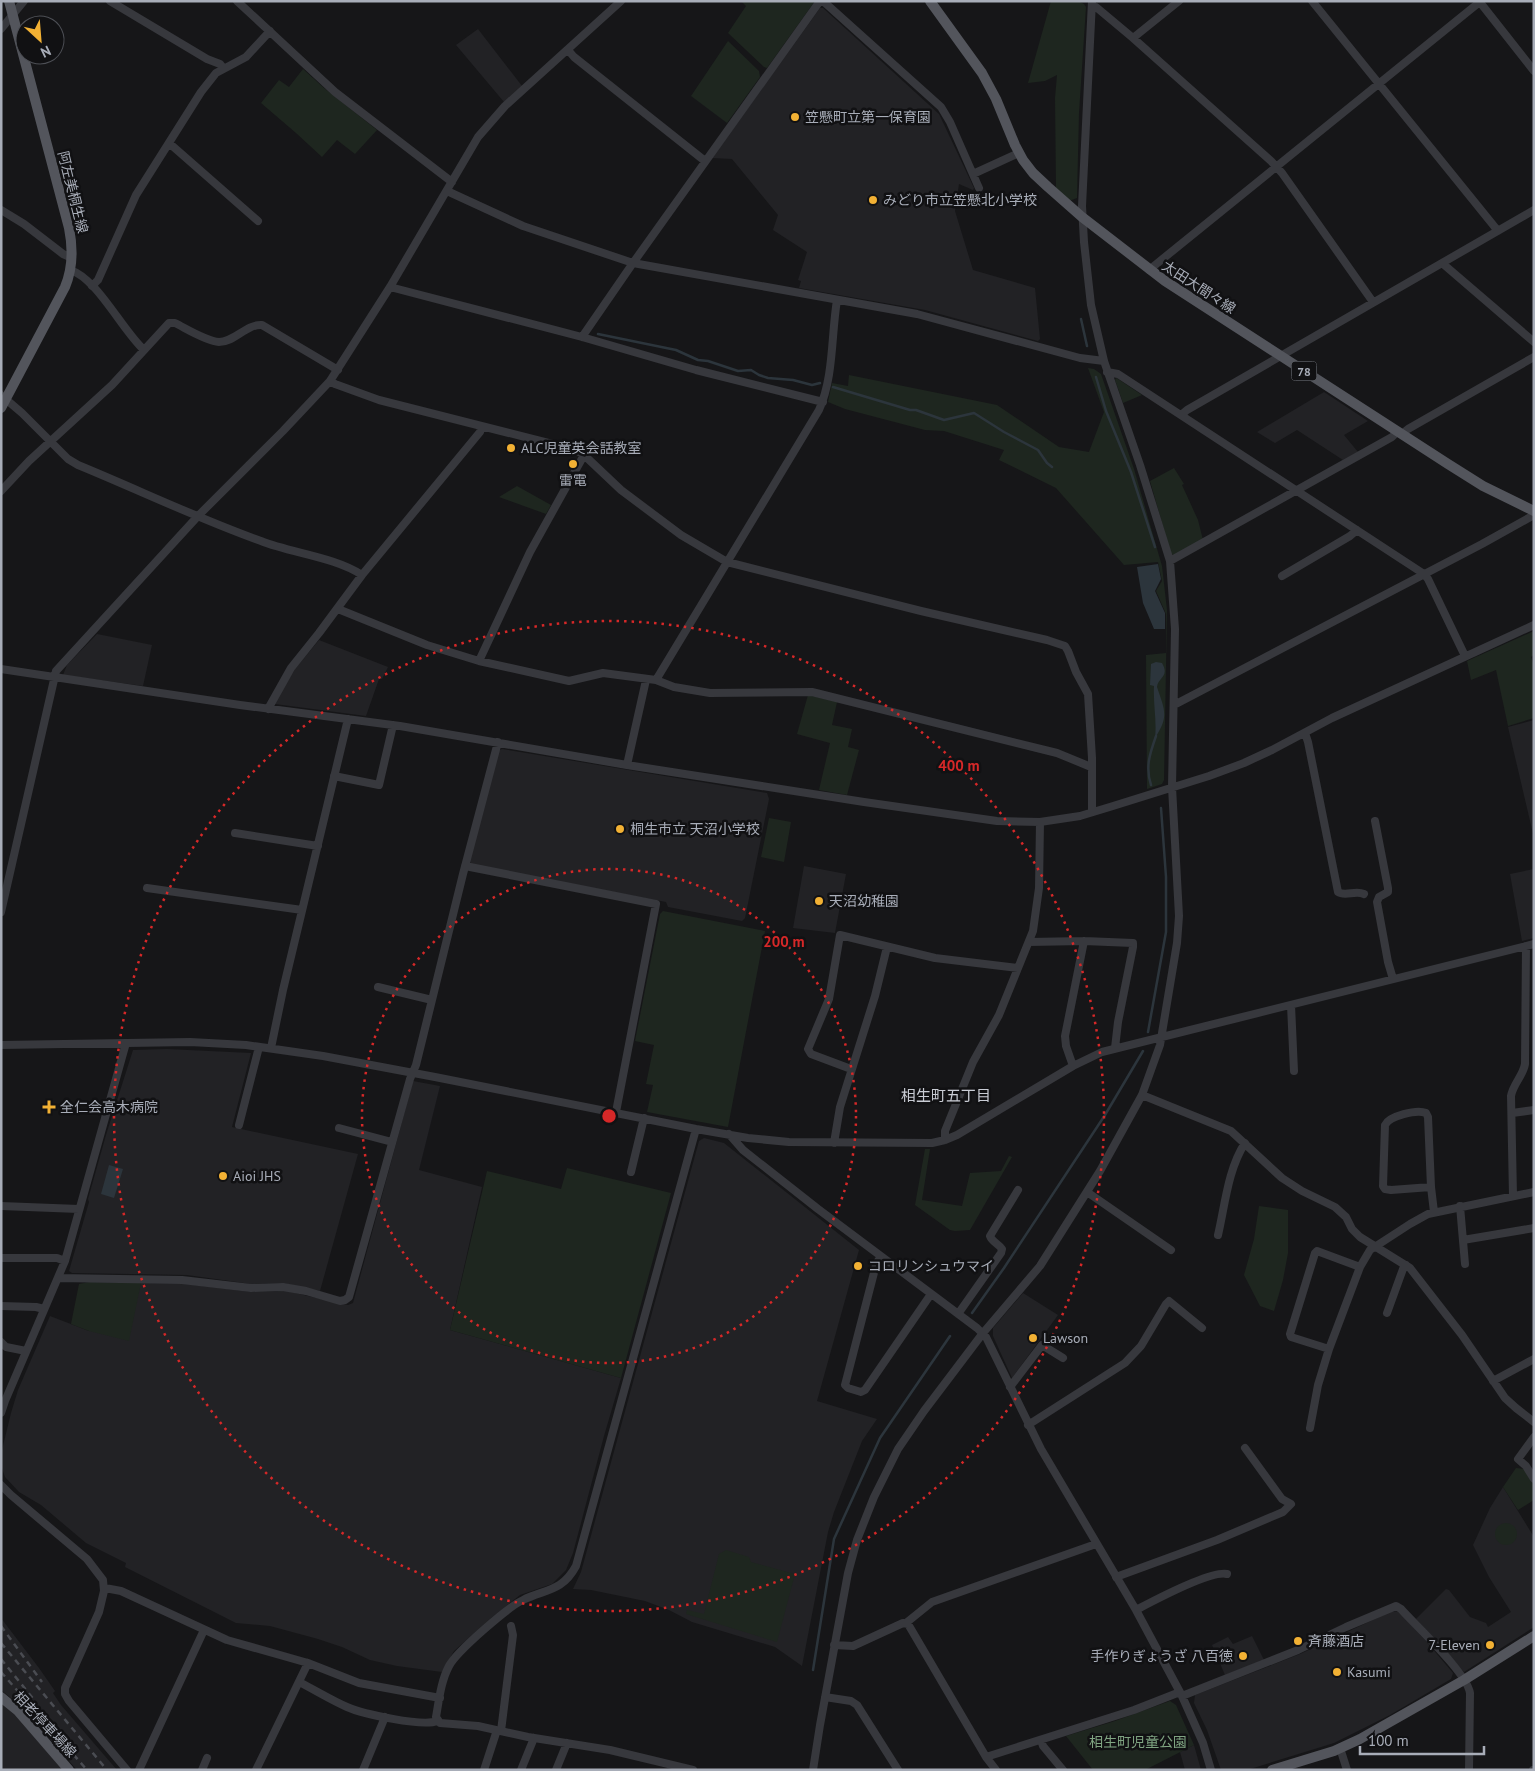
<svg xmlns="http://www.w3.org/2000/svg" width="1535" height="1771" viewBox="0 0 1535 1771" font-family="'PT Sans','Noto Sans JP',sans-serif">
	<rect width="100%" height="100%" fill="#161618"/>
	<path fill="#222225" d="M820,8H823L939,114L974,188L973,190L959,184L955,211L973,270L1035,288L1040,339L1038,341L925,310L799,288L801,281L798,280L807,252L773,230L778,215L732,159L712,158Z
		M478,29L522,86L504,102L456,45Z
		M1324,392L1368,421L1344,435L1358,452L1343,460L1297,430L1275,443L1257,432Z
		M97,634L152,645L143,686L63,675L67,665Z
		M319,640L388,667L382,679H379L366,716L275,704V702L295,669Z
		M1534,720V838L1508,727Z
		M502,749L767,793L769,799L745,918L742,921L668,907L666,902L472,865L469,860L498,751Z
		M804,866L846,874L835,933L793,928Z
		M1534,869V938L1522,941L1510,874Z
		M167,1049L251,1053L232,1127L358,1154L320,1291L283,1283L251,1284L187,1275L72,1273L69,1271L89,1202L88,1199L106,1135L133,1050Z
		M413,1081L440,1086L419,1170L482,1187L450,1330L621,1378L604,1436L573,1553L566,1570L552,1584L520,1595L490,1619L454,1651L442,1672L397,1666L370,1660L342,1647L318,1639L270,1626L236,1623L125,1567L126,1563L86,1543L41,1505L19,1492L5,1477L1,1465V1454L11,1413L18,1390L50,1316L89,1331L141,1283L185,1284L252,1292L286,1291L348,1305L353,1303Z
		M704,1138L724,1143L859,1250L817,1401L877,1419L862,1441L834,1512L828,1532L802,1666L775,1647L692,1622L669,1610L645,1601L591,1590L573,1589L581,1572L699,1141Z
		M1023,1293L1058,1315L1012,1378L993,1336V1328Z
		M1503,1487L1534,1537V1627L1464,1672L1416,1619L1446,1589L1449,1590L1470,1617L1486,1623L1488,1627L1511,1612L1489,1577L1473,1545L1490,1508Z
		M1392,1611L1399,1612L1425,1640L1453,1673L1451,1679L1390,1715L1334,1743L1247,1770H1221L1207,1730L1194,1703L1195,1695L1300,1654Z
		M1,1618L39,1668L55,1691L53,1693L61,1705L117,1770H77L23,1708L1,1690Z
		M1252,1636L1264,1660L1225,1675L1212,1645L1228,1637L1233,1644Z
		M1,1701L18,1717L63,1770H1Z
		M1194,1745L1201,1770H1185L1180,1752Z"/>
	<path fill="#1e261f" d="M741,1H815L767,68L764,67L728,33L746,6Z
		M1051,1H1078L1084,4L1086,7L1079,113L1077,198L1069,201L1056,188L1055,98L1057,75L1045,81L1028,83Z
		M728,41L759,71L760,77L727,123L691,96Z
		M303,69L324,88L377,130L355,154L337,140L322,157L296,133L261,103L279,80L289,87Z
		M1088,368L1094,369L1101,374L1134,469L1162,566L1167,610L1164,780L1162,784L1147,789L1146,655L1166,653V614L1156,591L1162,581L1158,562L1124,565L1056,488L999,460L1004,450L944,431L925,430L845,409L828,402L832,383L848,386L849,375L997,405L1059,447L1089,452L1104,412Z
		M1116,378L1118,379L1142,395L1123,403L1115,380Z
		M1174,468L1184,484L1182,485L1198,520L1203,540L1175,556L1171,554L1150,481Z
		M517,486L551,505L546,514L499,497Z
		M1534,631V655L1531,657L1534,665V718L1508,726L1496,670L1471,680L1467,661Z
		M808,695L837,702L832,725L852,729L848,747L859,750L847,795L819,790L830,743L797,734Z
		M769,818L791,822L784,862L761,857Z
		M663,911L765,931L728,1127L647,1112L653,1085L646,1084L654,1045L635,1041L660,914Z
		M925,1149H930L922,1200L962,1206L970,1173L1001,1171L1009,1156L1012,1157L970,1230L955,1231L950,1230L915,1205Z
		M567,1168L671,1193L621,1378L450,1330L487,1171L561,1189Z
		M1259,1206L1288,1210V1253L1283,1280L1274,1311L1260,1306L1244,1275L1254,1239Z
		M90,1282L141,1283L129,1341L89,1331L71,1324L79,1284Z
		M1516,1468L1525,1469L1534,1484V1500L1518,1510L1503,1487Z
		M1495 1534a11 11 0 1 1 22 0a11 11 0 1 1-22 0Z
		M726,1550L749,1557L751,1562L795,1574L777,1642L686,1614L687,1610L704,1614L719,1554Z
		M1170,1701L1176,1705L1194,1745L1145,1770H1093L1066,1736L1115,1721Z"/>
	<path fill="#2c353c" d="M1158,564L1161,579L1155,591L1165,613V629H1154L1143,603L1137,567Z
		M1156,662L1162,663C1170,677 1158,677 1157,687C1165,711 1169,716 1155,738C1157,721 1153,704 1154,686L1150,685L1151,664Z
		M109,1165L123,1169L114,1198L101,1194Z"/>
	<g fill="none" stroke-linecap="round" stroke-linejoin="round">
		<path stroke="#2c353c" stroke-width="2.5" d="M1081,319L1087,346
			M598,334L676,350L698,360L708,361L738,371L751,370L759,375L768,378L793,380L812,385L820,383
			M1096,377L1106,411L1131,472L1155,547
			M833,387L910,410H916L944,420L974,413L1004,432L1038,450L1047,463L1052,467
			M1151,785C1145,767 1150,753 1156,736
			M1148,1032L1166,932V877L1161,808
			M972,1313L1004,1268L1105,1115L1143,1051
			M813,1670L834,1539L880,1438L950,1336"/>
		<path stroke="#37383d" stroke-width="8" d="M110,1L207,59L220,64L223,68
			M237,1L335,92L452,182
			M823,1L941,107L950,122L979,188
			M1312,1L1498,231
			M1479,1L1534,71
			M1092,7H1096L1133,38L1271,161L1282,173L1373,302
			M1,29L24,1
			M1133,38L1179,1
			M568,50L574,57L705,161
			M169,143L258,221
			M973,174L1019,153
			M447,191L523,226L633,263L917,314L1080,358L1104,361
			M1,210L24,224L63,254L72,258
			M1442,263L1534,342
			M70,270C97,278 122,330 144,350
			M1149,270L1481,1
			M92,286L98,280L136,195L201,92L216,73L246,57L270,31
			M390,287L582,337L696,370L823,402
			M582,337L633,263L820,1
			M1107,372L1118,374L1424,574L1428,579L1465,656
			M330,381L335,384L379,400L576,450L584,455L621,490L681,535L727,562L921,611L1047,640L1065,646L1068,651L1076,672L1088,694L1092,758V812
			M1,395L22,413L68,459L78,465C139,490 199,519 261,541C291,553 335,557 362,575
			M1181,415L1187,410L1534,210
			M1402,434L1408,429L1534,357
			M1,491L29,461L112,385L169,323H175C187,329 206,341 219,342C235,342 246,324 262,325L338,370
			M1170,561L1392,437L1397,432
			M1282,576L1350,536L1357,530
			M338,609L427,645L479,661L569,681L603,673L656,680L674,687L710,693L812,692L1057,753L1091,767
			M479,661L530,552L584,455
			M1,669L240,705L400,726L627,765L864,802L997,821L1040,822L1080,816L1113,806L1209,776L1244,763L1272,750L1332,718L1534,625
			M656,680L819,410C834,376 831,337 837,300
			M1174,705L1482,544L1534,515
			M268,709L291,668L319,633L362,575L480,432L482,426
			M1305,733L1308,742L1338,892C1345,897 1355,890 1364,894
			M627,765L646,680
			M334,776L379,785L393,725
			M1375,821L1388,888V892L1379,897L1377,902L1388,962L1393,979
			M235,833L318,846
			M465,866L656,904L616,1112
			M147,888L302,910
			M1,912L56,671L198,516L283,431L330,381L390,287L478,137L505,106L621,1
			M1029,942L1084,941L1133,943V947L1118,1022L1115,1048
			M378,987L432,1000
			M1291,1005L1294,1071
			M1,1045L190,1042L246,1045L323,1056L435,1077L696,1129L748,1138L789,1142L932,1143L945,1140L957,1135L1073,1066L1102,1052L1534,944
			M271,1048L283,990L348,719
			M1073,1066L1066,1046L1065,1036L1084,941
			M851,1069L811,1054L808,1049L829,999L840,935L935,958L1018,968
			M1142,1095L1231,1131L1282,1178L1302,1191L1335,1207L1346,1217L1352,1229L1360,1237L1410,1268L1462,1335L1505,1398L1516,1408L1534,1422
			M1512,1113L1534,1110
			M239,1125L259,1047
			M339,1128L392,1142
			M729,1134L743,1150L818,1209L977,1328L986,1337L1041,1449L1136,1610L1182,1696L1203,1743L1211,1770
			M945,1140V1131L973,1062L999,1015L1033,931L1039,888L1040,822
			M834,1143L840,1107L875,996L887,947
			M631,1172L644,1118
			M1431,1187L1391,1190L1385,1189L1383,1186L1385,1125C1389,1116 1417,1109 1426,1113L1428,1117L1431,1187L1434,1212
			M1087,1192L1171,1250
			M1513,1196L1511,1096C1513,1084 1523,1076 1525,1064L1526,946
			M1,1206L79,1209
			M1460,1206L1465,1264
			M1218,1235C1225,1205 1228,1169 1245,1143
			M1463,1240L1534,1228
			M880,1257L876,1265L845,1385L848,1388L861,1392L865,1390L931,1294
			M1,1258H57L65,1261
			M58,1278L182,1280L251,1288L283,1287L306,1291L340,1301L345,1300L349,1297L410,1079L416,1065L463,874L498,742
			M1,1306L36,1307L44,1309
			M1387,1313L1403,1269L1406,1265
			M958,1314L1001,1253L1002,1249C999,1244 992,1242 990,1236L1018,1190
			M1,1342L6,1347L26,1351
			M1329,1349L1291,1337L1290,1334L1315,1253L1317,1251L1360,1267
			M1493,1381L1534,1359
			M1010,1387L1042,1345L1063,1358
			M1,1413L5,1401L65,1261L126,1043
			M1028,1425L1125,1363L1141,1346L1166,1304L1169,1301L1202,1328
			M1310,1428L1318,1385L1329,1349L1360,1267L1370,1250L1410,1224L1428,1214L1534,1192
			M1534,1437L1518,1459L1526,1466L1534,1479
			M1,1485L11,1495L87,1559L103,1580L104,1591L99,1612L65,1688V1694L69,1701L127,1770
			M1116,1577L1217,1540L1283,1512L1291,1504L1282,1499L1245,1448
			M105,1588L121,1591L227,1640L308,1663L359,1683L440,1698
			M1136,1610C1153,1601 1211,1570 1227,1574
			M906,1623L932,1602L1096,1544
			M834,1645L853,1646L903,1623L908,1624L986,1757L996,1770
			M299,1682C315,1690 331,1700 347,1707C363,1714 423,1727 437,1721
			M1182,1696L1298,1650L1346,1627L1396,1606L1401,1609C1416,1626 1467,1673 1470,1693L1469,1770
			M825,1697L851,1701L857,1705L898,1770
			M501,1731L513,1635L511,1626
			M1041,1740L1043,1746L1063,1770
			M1340,1748L1347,1770
			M986,1757L1134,1710L1180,1692
			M139,1770L204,1630
			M202,1770L207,1758
			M256,1770L308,1663
			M363,1770L385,1717
			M484,1770L497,1730
			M521,1770L534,1738
			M556,1770L567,1743
			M693,1770L610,1750L528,1737L478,1726L440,1723L436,1717C439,1700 441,1681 449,1666C457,1651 508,1607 523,1600C545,1589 562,1592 576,1566L696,1129
			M813,1770L820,1725L848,1573L857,1540L874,1497L898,1449L924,1411L983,1333L1040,1266L1100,1171L1142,1095L1160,1045L1177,943L1179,916L1172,787L1175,629L1170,561L1140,465L1104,361L1091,305L1084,242L1082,206L1092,1
			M1533,1770H1534"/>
		<path stroke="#53555c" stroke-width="10" d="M930,1L982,73L996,99L1015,145L1023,160L1033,173L1048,187L1082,217L1165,281L1448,464L1483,486L1534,511
			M1,408L65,287C73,268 73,248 69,228L9,1
			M1,1697L18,1711L69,1770
			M1272,1770L1334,1751L1360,1739L1464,1680L1534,1636"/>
		<path stroke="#4a4c52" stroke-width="2.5" stroke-dasharray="6 5" stroke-linecap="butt" d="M1,1626L42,1682
			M1,1643L107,1770
			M1,1659L35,1701
			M1,1672L87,1770"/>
	</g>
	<g fill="none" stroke="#d62828" stroke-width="2.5" stroke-dasharray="2.5 5">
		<circle cx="609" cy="1116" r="247"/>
		<circle cx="609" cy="1116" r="495"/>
	</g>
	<g fill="#f2b134" stroke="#111113" stroke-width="2">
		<circle cx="795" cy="117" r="5"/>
		<circle cx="873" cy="200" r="5"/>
		<circle cx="511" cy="448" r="5"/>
		<circle cx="573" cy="464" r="5"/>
		<circle cx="620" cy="829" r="5"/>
		<circle cx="819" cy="901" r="5"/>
		<path d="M46.5 1099.5h5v5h5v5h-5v5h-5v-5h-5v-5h5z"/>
		<circle cx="223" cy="1176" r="5"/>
		<circle cx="858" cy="1266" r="5"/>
		<circle cx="1033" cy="1338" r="5"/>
		<circle cx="1298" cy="1641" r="5"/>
		<circle cx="1490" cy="1645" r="5"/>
		<circle cx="1243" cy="1656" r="5"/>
		<circle cx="1337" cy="1672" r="5"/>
	</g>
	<g text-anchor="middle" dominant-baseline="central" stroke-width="5" stroke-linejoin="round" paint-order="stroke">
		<rect fill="#111113" stroke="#7b7e86" stroke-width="1" x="1291.5" y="361.5" width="25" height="19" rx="4"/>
		<g font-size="12" font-weight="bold" fill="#a8adb8">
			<text x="1304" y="371">78</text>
		</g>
		<g font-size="14" fill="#a8adb8" stroke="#111113" text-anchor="start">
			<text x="805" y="117">笠懸町立第一保育園</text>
			<text x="883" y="200">みどり市立笠懸北小学校</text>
			<text x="521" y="448">ALC児童英会話教室</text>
			<text x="573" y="480" text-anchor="middle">雷電</text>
			<text x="630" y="829">桐生市立 天沼小学校</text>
			<text x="829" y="901">天沼幼稚園</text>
			<text x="60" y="1107">全仁会高木病院</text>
			<text x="233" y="1176">Aioi JHS</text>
			<text x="868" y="1266">コロリンシュウマイ</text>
			<text x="1043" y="1338">Lawson</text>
			<text x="1308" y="1641">斉藤酒店</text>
			<text x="1480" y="1645" text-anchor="end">7-Eleven</text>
			<text x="1233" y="1656" text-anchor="end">手作りぎょうざ 八百徳</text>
			<text x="1347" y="1672">Kasumi</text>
		</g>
		<g font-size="14" fill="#a8adb8" stroke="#111113">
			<text transform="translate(73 192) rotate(76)">阿左美桐生線</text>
			<text transform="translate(1199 287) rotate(33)">太田大間々線</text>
			<text transform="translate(45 1724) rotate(47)">相老停車場線</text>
		</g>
		<g font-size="14" fill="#7fa381" stroke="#111113">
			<text x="1138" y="1742">相生町児童公園</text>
		</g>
		<g font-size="15" fill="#c9ccd4" stroke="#111113">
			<text x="946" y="1095">相生町五丁目</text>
		</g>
	</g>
	<circle cx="609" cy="1116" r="8" fill="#d62828" stroke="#111113" stroke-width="2.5"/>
	<g font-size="15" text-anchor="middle" font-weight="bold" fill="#d62828" stroke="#111113" stroke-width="5" stroke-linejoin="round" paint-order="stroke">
		<text x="959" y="771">400 m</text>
		<text x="784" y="947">200 m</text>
	</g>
	<rect width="1535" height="1771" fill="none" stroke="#a8adb8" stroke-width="5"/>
	<g transform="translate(40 40) rotate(154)"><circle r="24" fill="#111113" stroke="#4d4f55"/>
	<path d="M0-4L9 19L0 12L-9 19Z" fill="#f2b134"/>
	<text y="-8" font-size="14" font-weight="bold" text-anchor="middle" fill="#a8adb8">N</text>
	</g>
	<path d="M1360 1746v8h124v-8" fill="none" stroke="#a8adb8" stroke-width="2.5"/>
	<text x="1368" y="1746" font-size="15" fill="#a8adb8" stroke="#111113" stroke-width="4" paint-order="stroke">100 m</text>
</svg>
